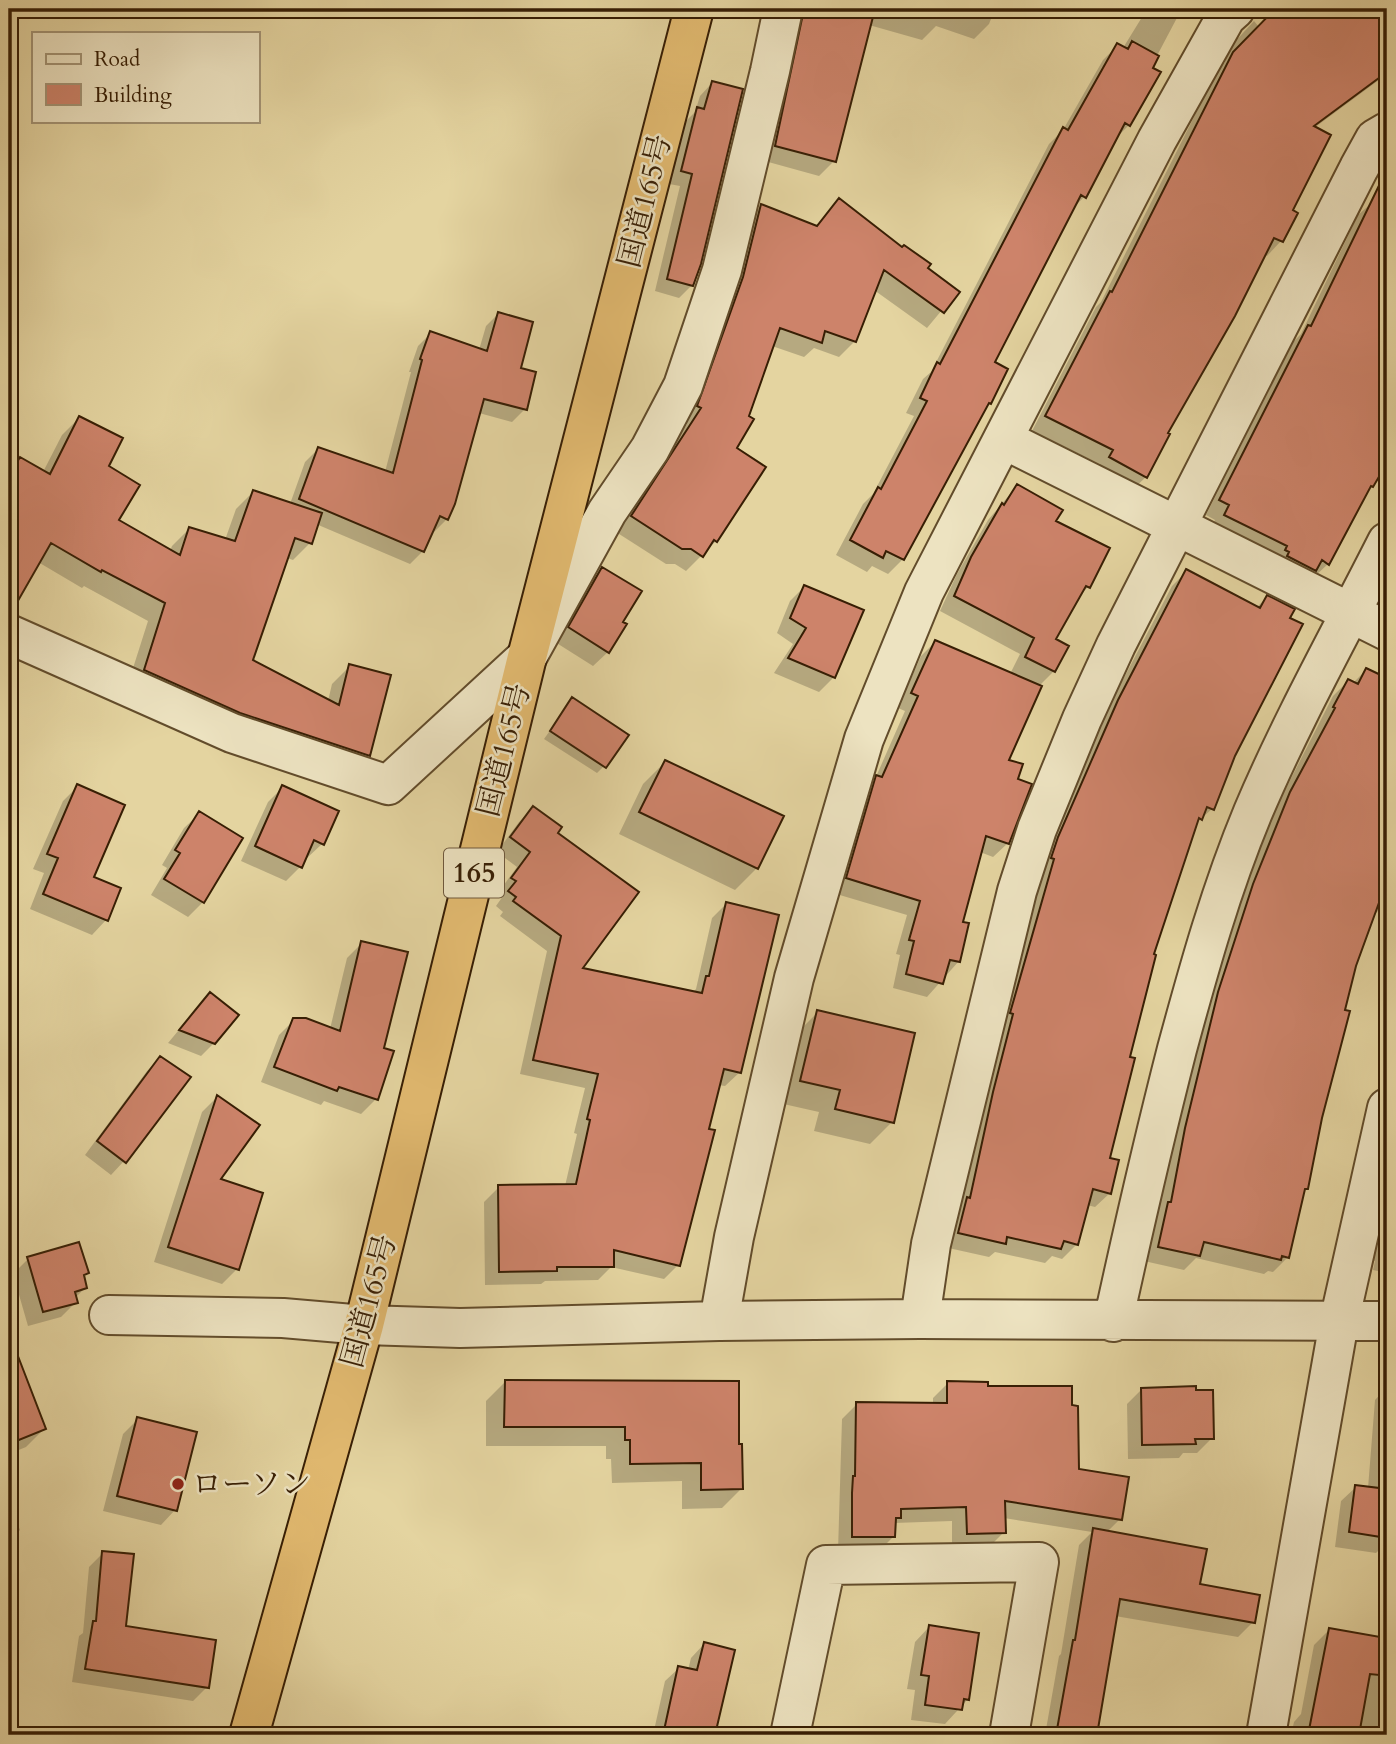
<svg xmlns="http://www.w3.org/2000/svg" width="1396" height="1744" viewBox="0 0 1396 1744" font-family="Cardo,'Noto Serif JP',serif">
	<rect width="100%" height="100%" fill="#e4d4a0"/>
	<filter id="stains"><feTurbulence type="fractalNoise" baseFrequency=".00286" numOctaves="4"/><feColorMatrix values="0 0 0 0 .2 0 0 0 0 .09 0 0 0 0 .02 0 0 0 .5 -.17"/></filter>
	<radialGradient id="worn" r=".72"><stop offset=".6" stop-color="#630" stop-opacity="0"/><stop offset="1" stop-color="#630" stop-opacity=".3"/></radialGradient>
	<path fill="#0003" d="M841,9H995L989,24L974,39L936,26L922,40L869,25L834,161L819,176L761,160L794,25L809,10L839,18Z
		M1147,9H1192L1183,18L1179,14L1150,69L1129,125L1114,140L1085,196L1072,209L992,363L990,403L984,409L903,559L888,574L872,566L867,572L836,555L863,504L873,494L914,416L906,413L923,379L931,372L1049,144L1063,130L1103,60L1118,45L1123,48Z
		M1277,9H1387V74L1314,128L1290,211L1296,214L1281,241L1267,256L1264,254L1166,434L1146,477L1131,491L1096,472L1100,464L1032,431L1096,307L1101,302L1195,115L1219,69L1225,62L1223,59L1230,47L1254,21L1259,27Z
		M712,83L692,285L679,298L655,291L680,186L669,184L685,122L695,112L700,96Z
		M1387,176V437L1382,446L1387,449V459L1372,486L1366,493L1328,564L1313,578L1210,530L1215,520L1206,515L1293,342L1301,334L1358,215L1374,201Z
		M839,201L957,292L927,328L874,290L855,341L839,357L814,348L804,357L772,346L735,449L716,541L686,571L675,564H666L616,532L687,424L683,421L745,221L761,206L815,227Z
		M498,314L518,369L525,409L512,422L479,413L447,519L434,532L432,531L423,551L410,564L316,524L310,543L293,560L287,558L251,661L328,701L332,684L350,666L369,755L351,773L127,687L148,621L84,586L82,588L38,562L9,610V470L20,459L43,472L62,435L79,418L107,466L117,520L170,551L172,546L189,529L225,540L236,509L253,492L290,504L305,462L318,449L385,472L411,372H409L418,346L431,333L479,350L486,326Z
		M1017,486L1054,522L1107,549L1088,587L1076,599L1054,640V671L1040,685L1006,761L1016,780L1008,843L993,857L980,852L961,923L959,961L927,997L893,988L900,955L896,954L907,915L833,893L862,792L875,779L905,711L898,708L921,656L935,642L1010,674L1020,654L940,611L957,574L988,520Z
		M602,569L621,622L608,652L593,666L555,642L587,584Z
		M1187,571L1256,608L1267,597L1234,755L1212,809L1196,823L1152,955L1128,1058L1108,1160L1110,1193L1095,1207L1087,1205L1077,1244L1062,1259L1052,1256L1045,1263L995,1252L989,1257L944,1247L1037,872L1104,716L1172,586Z
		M804,587L834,677L819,692L774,673L793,644L777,633L790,601Z
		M1387,588V607L1380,603Z
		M1366,670L1387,680V902L1374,915L1354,965L1306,1188L1303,1192L1288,1257L1273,1272L1268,1271L1264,1274L1196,1258L1184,1270L1144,1261L1154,1219L1157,1216L1171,1144L1204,1008L1239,900L1276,808L1333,696L1348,681L1353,683Z
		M572,700L604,766L597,773L544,739Z
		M665,762L757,868L735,890L619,834L643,784Z
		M78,786L92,878L106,920L92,935L30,909L44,873L33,869L63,801Z
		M283,787L322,844L307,858L304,857L300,867L286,881L241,861L268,802Z
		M533,808L556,834L580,969L692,993L696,989L712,918L726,904L740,1072L725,1086L718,1085L678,1265L664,1279L611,1267L598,1280L545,1281L541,1284L485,1285L484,1202L499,1187L565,1186L577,1134L574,1133L585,1088L520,1074L547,951L500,916L503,912L496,906L503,896L498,893L517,867L497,852L519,822Z
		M199,814L241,839L203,902L188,917L151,895L167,868L162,865L184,828Z
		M362,943L382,1049L376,1099L361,1114L324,1101L321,1105L261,1082L279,1035L294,1020L330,1029L347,958Z
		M198,1007L214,1043L201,1056L168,1043Z
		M818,1012L892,1122L870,1144L814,1131L819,1112L779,1103L796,1034Z
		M160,1058L124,1161L111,1175L85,1155L147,1071Z
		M217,1097L219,1180L237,1269L222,1284L154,1262L202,1112Z
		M1387,1200V1273L1373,1270L1375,1261L1369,1259L1381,1206Z
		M28,1259L87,1273L82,1277L85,1288L75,1298L76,1302L61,1317L28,1326L13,1274Z
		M22,1371L44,1429L26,1447L9,1454V1376Z
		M505,1382L737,1446L741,1489L722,1508L682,1509V1481L612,1483L611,1459H606V1446H486V1401Z
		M948,1383L986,1387L1077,1470L1120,1519L1106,1533L1198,1585L1253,1622L1238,1637L1115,1616L1095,1735H1045L1059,1656L1061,1654L1079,1545L1092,1532L1004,1518V1532L989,1547L952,1548V1521L894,1523V1536L879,1551H838L842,1419L857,1404L933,1405V1398Z
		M1387,1387V1542L1376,1553L1335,1547L1341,1501L1356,1487L1368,1488L1375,1400Z
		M1142,1389L1212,1438L1197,1453H1183L1179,1458L1128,1459L1127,1404Z
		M138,1419L175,1510L161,1525L103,1511L123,1434Z
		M9,1474L19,1500L11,1507L20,1530L9,1542Z
		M103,1553L124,1628L207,1687L193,1701L72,1682L79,1636L83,1633L89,1567Z
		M929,1627L968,1699L945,1724L911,1720L915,1690L907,1689L915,1642Z
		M1329,1630L1387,1640V1735H1291L1294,1722L1301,1714L1314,1645Z
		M704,1644L733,1652L714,1735H653L665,1681L679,1668L688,1670L691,1658Z"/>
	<path fill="#cd836a" stroke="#371e04" stroke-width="2" d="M804,9H875L836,162L775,146Z
		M1275,9H1387V72L1314,126L1331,135L1293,210L1298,213L1283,242L1274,238L1235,316L1168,433L1170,434L1147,478L1109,457L1113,450L1045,416L1110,291L1112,292L1233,52Z
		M1132,41L1159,56L1153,68L1161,72L1130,126L1125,123L1086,198L1081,195L995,362L1008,369L991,404L989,403L904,560L886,551L883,558L850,540L878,487L881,489L927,401L920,398L937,362L940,364L1063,127L1068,130L1117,43L1128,49Z
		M712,81L743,89L701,264L693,286L667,279L692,174L681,171L697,107L704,109Z
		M1387,169V463L1373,487L1371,486L1329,565L1322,560L1316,571L1287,556L1289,552L1285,550L1287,546L1224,515L1229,505L1219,500L1308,325L1311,326Z
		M839,198L902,247L904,245L931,264L928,268L960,292L944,313L884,270L856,342L825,331L822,343L780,328L749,416L754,419L737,448L766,467L717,542L714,540L703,557L691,549H682L631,516L701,408L697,406L743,277L761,204L817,226Z
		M498,312L533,322L521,368L536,372L527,410L484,399L455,504L448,520L440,516L424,552L299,499L318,447L393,473L422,360L420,359L430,331L487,351Z
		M79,416L123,438L109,466L140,485L119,520L180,555L189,527L235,541L253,490L322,513L312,544L295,538L253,660L339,705L349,664L391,675L370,756L240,713L144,670L165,603L102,570L101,572L51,543L11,613L9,612V476L20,457L50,474Z
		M1017,484L1063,510L1056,521L1110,548L1090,588L1086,586L1056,639L1069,646L1055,672L1025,657L1034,638L954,596L971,557L1002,503L1004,505Z
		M602,567L642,591L623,622L627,624L609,653L568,627Z
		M1186,569L1260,608L1267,595L1295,609L1290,618L1303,624L1235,756L1214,810L1207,807L1202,820L1199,818L1154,954L1156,955L1130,1057L1135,1058L1110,1158L1119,1160L1111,1194L1093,1189L1078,1245L1064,1241L1061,1249L1007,1237L1006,1244L958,1233L967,1197L970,1198L993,1092L1013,1014L1010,1013L1054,859L1051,858L1058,837L1118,700Z
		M804,585L864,610L835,678L788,658L806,628L790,618Z
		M935,640L1042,686L1009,760L1023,764L1018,779L1032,784L1009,844L986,836L963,922L969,923L960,962L950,960L943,984L906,974L914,941L909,940L920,901L846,878L876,775L882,777L918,696L911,693Z
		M1366,668L1387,678V903L1380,900L1356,966L1345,1010L1350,1011L1322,1118L1308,1189H1305L1289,1258L1282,1256L1281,1260L1204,1242L1200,1256L1158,1247L1168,1202H1171L1185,1128L1218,992L1253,884L1290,792L1335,708L1333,707L1348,679L1358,684Z
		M572,697L629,735L606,768L550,731Z
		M665,760L784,816L758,869L639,812Z
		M77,784L125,805L94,877L121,888L108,921L43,894L58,858L47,854Z
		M282,785L339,811L324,845L314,840L302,868L255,846Z
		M533,806L562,827L558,833L639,892L583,968L702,993L706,976H709L726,902L779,915L741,1073L724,1069L709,1129L715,1130L680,1266L614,1250V1267H557V1271L499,1272L498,1185L576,1184L590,1120L587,1119L598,1074L533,1060L561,936L513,901L516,897L508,891L516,881L511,878L530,852L510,837Z
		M199,811L243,838L204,903L164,879L180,853L175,850Z
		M361,941L408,952L384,1048L394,1051L378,1100L339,1087L337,1091L274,1067L293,1018H306L340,1031Z
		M210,992L239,1015L215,1044L179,1030Z
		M817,1010L915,1033L894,1123L835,1109L840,1090L800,1081Z
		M160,1056L191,1077L126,1163L97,1141Z
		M217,1095L260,1125L221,1179L263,1193L239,1270L168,1247Z
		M79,1242L89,1273L84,1275L87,1288L75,1292L78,1303L43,1312L27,1257Z
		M11,1338L46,1429L9,1444V1339Z
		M505,1380L739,1381V1444H742L743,1489L701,1490V1463L630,1464V1440H625V1427H504Z
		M947,1381L988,1382V1386H1072V1405L1078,1406L1079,1469L1129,1477L1122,1520L1005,1501L1006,1533L967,1534L966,1507L901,1509V1518H896L895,1537H852V1493L853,1476H855L856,1402L947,1403Z
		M1196,1386V1390H1213L1214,1439H1195L1196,1444L1142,1445L1141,1388Z
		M137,1417L197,1432L177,1511L117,1496Z
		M1355,1485L1387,1489V1538L1349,1532Z
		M1093,1528L1207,1549L1200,1584L1260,1595L1255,1623L1120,1599L1097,1735H1056L1073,1640H1075Z
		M102,1551L134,1554L126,1626L216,1640L209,1688L85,1669L93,1621H96Z
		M929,1625L979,1633L969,1700L964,1699L962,1710L925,1705L929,1676L921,1675Z
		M1329,1628L1386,1638L1379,1675L1370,1674L1359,1735H1308Z
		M704,1642L735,1650L715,1735H663L678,1666L697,1670Z"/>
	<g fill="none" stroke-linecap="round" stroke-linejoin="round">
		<g stroke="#624c2b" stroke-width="42">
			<path id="minor" d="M1003,439L1387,631
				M9,634L232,733L388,785L527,657L607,512L650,449L683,386L722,270L770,71L783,9
				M109,1315L283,1318L364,1325L460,1328L719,1321L920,1319L1387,1321
				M920,1319L931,1244L1017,891L1037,829L1082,719L1116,645L1359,168L1375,139L1387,132
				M719,1321L734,1237L794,978L864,739L924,592L1157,140L1226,17L1235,9
				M1113,1322C1133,1230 1154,1139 1177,1049C1199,968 1221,889 1253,812C1292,720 1342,631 1387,542
				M790,1735L826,1565L1039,1562L1009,1735
				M1266,1735L1339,1322L1387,1108"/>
		</g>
		<g stroke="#371e04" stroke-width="42">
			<path id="highway" d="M249,1735L364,1325L527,657L694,9"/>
		</g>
		<use href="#minor" stroke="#ede3c1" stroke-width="38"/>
		<use href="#highway" stroke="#e2ba70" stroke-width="38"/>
	</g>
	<circle fill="#8f2418" stroke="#ede3c1" stroke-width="2.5" cx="178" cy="1484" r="7"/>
	<g text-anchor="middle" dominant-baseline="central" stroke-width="5" stroke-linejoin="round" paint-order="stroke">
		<rect fill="#ede3c1" stroke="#6e593d" stroke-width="2" x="444" y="848.5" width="60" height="49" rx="5"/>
		<g font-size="28" font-weight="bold" fill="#371e04">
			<text x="474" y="873">165</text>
		</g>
		<g font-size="30" fill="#371e04" stroke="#ede3c1">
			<text transform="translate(645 201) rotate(-76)">国道165号</text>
			<text transform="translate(504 750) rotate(-76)">国道165号</text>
			<text transform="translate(369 1301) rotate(-75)">国道165号</text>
		</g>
		<g font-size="30" fill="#371e04" stroke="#ede3c1" text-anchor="start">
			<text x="192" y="1484">ローソン</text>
		</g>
	</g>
	<rect width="1396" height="1744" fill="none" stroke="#e4d4a0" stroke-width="35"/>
	<rect x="10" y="10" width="1375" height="1723" fill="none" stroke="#371e04" stroke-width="3.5"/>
	<rect x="18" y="18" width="1361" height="1709" fill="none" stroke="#371e04" stroke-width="2"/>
	<rect x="32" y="32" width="228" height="91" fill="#ede3c1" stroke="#a49475" stroke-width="2"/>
	<rect x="46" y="54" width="35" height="10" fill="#ede3c1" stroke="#a49475" stroke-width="2"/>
	<text x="94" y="66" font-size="21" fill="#371e04">Road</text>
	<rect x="46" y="84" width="35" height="21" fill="#cd836a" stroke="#a49475" stroke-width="2"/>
	<text x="94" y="102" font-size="21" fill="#371e04">Building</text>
	<rect width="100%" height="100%" filter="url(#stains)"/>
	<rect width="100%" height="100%" fill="url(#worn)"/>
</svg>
